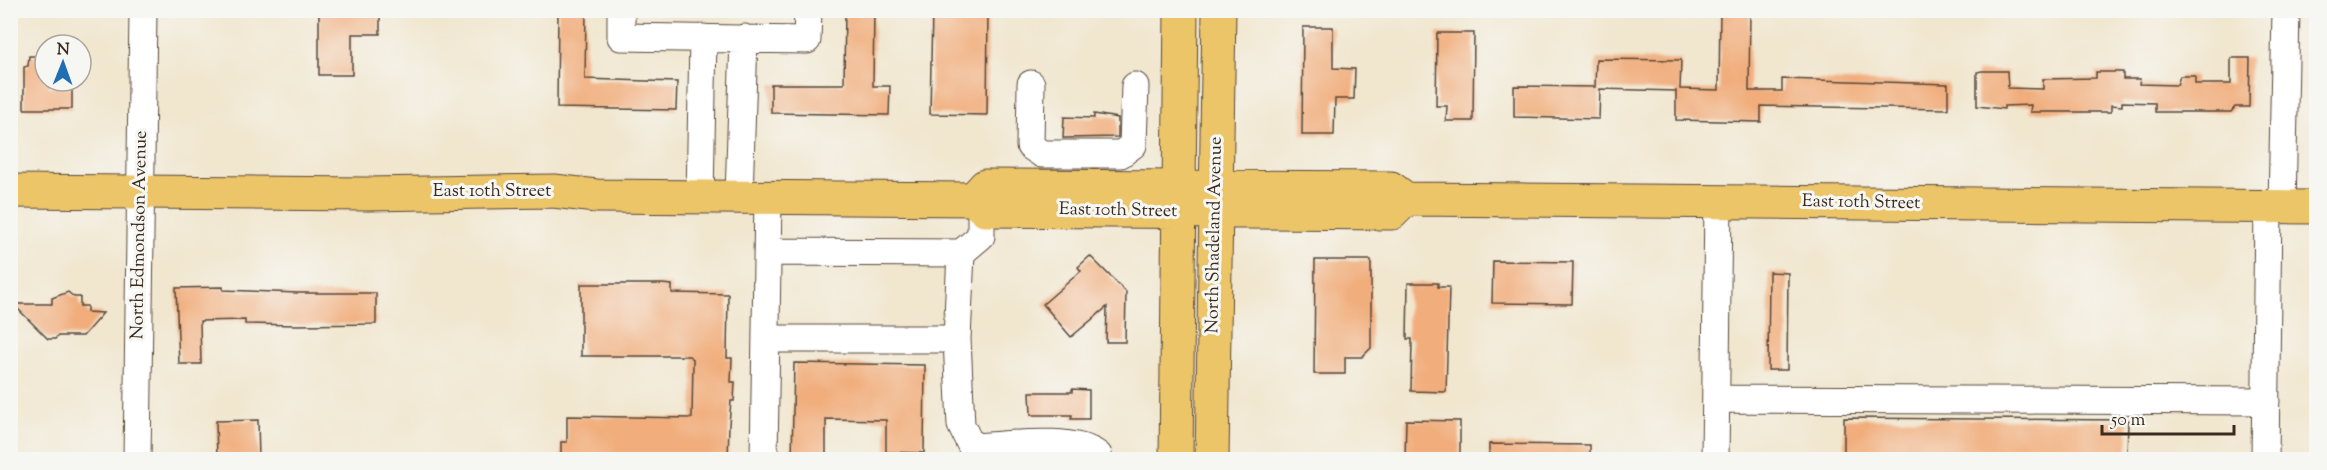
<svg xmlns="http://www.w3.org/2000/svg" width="2327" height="470" viewBox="0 0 2327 470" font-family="'Sorts Mill Goudy',serif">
	<rect width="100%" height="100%" fill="#f6f6f2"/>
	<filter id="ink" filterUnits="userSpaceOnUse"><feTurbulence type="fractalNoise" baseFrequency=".0167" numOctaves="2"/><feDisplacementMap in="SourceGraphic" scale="12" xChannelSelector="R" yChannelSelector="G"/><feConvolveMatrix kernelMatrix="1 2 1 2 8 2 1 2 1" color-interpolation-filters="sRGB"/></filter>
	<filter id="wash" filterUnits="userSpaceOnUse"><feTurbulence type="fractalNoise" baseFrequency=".008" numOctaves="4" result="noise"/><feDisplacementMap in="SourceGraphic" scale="24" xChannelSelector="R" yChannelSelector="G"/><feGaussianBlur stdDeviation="1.35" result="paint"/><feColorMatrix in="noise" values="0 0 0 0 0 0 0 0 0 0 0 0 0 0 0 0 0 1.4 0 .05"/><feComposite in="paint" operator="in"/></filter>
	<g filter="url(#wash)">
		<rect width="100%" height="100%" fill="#f1e6ce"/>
		<g id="blocks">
			<path fill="#f1ad7c" d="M319,10H380V34H352V75H319Z
				M558,10H586L585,79L677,82L676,110L557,108Z
				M845,10H874L873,86H890L889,115L771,113V84H844Z
				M932,10H988L987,115L930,114Z
				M1720,10H1750L1749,91H1782V79L1948,84V109L1761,106V122L1676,120V91L1600,89L1599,119L1514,117V86L1595,87L1596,59L1681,60L1680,89L1719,90Z
				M1303,27H1333V68L1355,69L1354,99H1335L1334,135H1302Z
				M1437,33H1474L1473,121H1446L1447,106H1436Z
				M29,56H45V81H49V87H72V109H24V67L28,66Z
				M2231,58H2250L2249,107H2235L2231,112H2155V103L2122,102V106L2111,105V112H2030L2031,105L2004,106V109L1977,106V72L1982,71H2007L2008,88L2043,89V79L2096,78V72H2123V79H2140L2139,84L2177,85L2180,76H2195V84H2231Z
				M1094,114L1118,118V137L1063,138L1064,117L1094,118Z
				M1090,256L1126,292L1125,342H1106L1107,307L1071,337L1043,304L1081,271L1078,267Z
				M1315,260H1371V348L1362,357H1345V374H1314Z
				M1493,261L1573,262L1572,304L1492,303Z
				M1769,272L1788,273L1787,370H1768Z
				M1408,283H1438V287H1449L1446,392L1411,391L1412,339H1407Z
				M581,284H662L672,285V293L728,294L727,358H732L731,382H735L734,401H731L729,424L728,459H561V442H567V416L692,418L693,359L689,356H581Z
				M223,287V290L298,293H376V324L297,325L245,324V320L200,321L201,364H179L176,288Z
				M68,292L74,297H80V306H87V312L103,313L83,336H58L55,339H48L13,304H52V298Z
				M794,363L925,365L924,453L886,452V420L826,419V459H792Z
				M1072,389L1089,390V419H1071L1072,415H1031L1030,392H1072Z
				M1844,418L2128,420L2127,459H1844Z
				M258,420L259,459H217L216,421Z
				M1406,420L1460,421V459H1405Z
				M1489,444L1590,445V459H1489Z"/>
		</g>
	</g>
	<g filter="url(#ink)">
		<use href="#blocks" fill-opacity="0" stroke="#564638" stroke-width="1.5"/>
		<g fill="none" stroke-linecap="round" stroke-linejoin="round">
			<g stroke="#564638" stroke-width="29">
				<path id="minor" d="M621,10V37L807,40L808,10
					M1031,84L1030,146L1042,154H1121L1133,145L1135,86
					M700,197L703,38
					M739,197L744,38
					M2282,207L2286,10
					M768,252L961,253L981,236V206
					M961,253L957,339L961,425L978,460
					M766,339H957
					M1716,399L2266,401
					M972,447C1005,446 1072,435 1098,455V460
					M137,460L143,10
					M764,460L768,197
					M1715,460L1718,201
					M2265,460L2268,207"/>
			</g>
			<g stroke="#564638" stroke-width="35">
				<path id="major" d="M10,191L368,194L554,191L596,196L973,199L985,210L1392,213L1406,199
					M973,199L985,186L1391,188L1406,199L2316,207
					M1176,460L1181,10
					M1212,460L1219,10"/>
			</g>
			<use href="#minor" stroke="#fff" stroke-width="27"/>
			<use href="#major" stroke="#edc569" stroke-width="33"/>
		</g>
	</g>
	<g text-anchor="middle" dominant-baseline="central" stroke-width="6" stroke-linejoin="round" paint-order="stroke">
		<g font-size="18" fill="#3b2a1e" stroke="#f6f6f2">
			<text x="492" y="192">East 10th Street</text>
			<text transform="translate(1861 203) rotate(1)">East 10th Street</text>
			<text transform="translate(1118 211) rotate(1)">East 10th Street</text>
			<text transform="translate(140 235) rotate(-89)">North Edmondson Avenue</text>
			<text transform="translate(1215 235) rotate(-89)">North Shadeland Avenue</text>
		</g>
	</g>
	<rect width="2327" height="470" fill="none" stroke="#f6f6f2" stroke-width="36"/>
	<g transform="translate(63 63) rotate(1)"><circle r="28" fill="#f6f6f2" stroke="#aba49d" stroke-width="1.5"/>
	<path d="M0-4.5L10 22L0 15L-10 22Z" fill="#1f6fb2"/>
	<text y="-9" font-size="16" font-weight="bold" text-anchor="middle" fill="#3b2a1e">N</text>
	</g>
	<path d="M2102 425v9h132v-9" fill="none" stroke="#3b2a1e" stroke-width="3"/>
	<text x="2111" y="425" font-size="18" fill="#3b2a1e" stroke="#f6f6f2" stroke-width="4.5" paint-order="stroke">50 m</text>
</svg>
